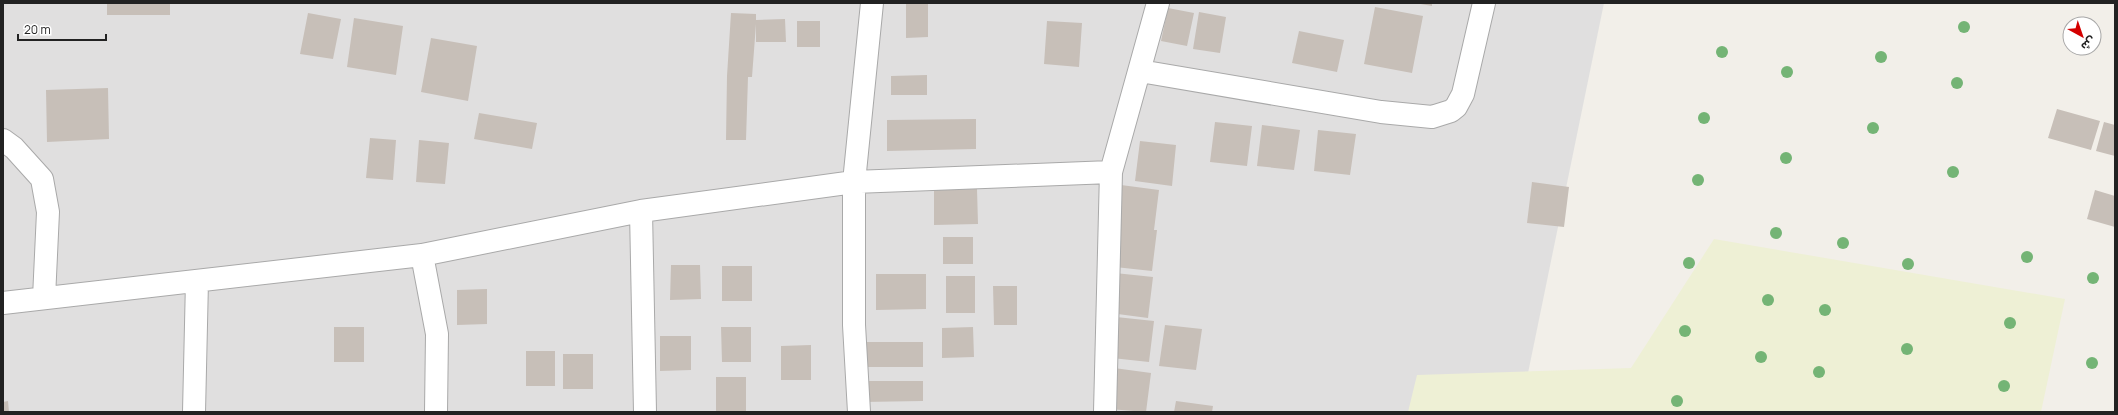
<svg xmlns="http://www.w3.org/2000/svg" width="2118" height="415" viewBox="0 0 2118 415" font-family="Manrope,'Noto Sans Arabic',sans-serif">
	<rect width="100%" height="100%" fill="#f2efe9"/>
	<path fill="#e0dfdf" d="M3,3H1604L1520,412H3Z"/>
	<path fill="#eef0d5" d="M1714,239L2065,299L2041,412H1408L1417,375L1631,368Z"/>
	<path fill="#c7bfb8" d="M107,3H170V15H107Z
		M906,3H928V37L906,38Z
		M1415,3H1432V6Z
		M1375,7L1423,16L1412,73L1364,64Z
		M1168,8L1194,13L1187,46L1161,41Z
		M1199,12L1226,17L1220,53L1193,49Z
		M308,13L341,19L333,59L300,54Z
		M731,13L756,14V20L785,19L786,42H756V24L752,77H748L746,140H726L727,76Z
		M354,18L403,26L396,75L347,67Z
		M797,21H820V47H797Z
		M1047,21L1082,23L1079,67L1044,64Z
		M1299,31L1344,40L1337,72L1292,63Z
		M431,38L477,46L468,101L421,92Z
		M927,75V95H891V76Z
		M108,88L109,139L47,142L46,90Z
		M2057,109L2100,121L2091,150L2048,138Z
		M479,113L537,123L532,149L474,139Z
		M976,119V149L887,151V120Z
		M1215,122L1252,126L1247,166L1210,162Z
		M2104,122L2115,125V156L2096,151Z
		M1262,125L1300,130L1294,170L1257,166Z
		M1318,130L1356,134L1350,175L1314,171Z
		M370,138L396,140L393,180L366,178Z
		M419,140L449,143L445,184L416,182Z
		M1140,141L1176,145L1172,186L1135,181Z
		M1532,182L1569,187L1564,227L1527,223Z
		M1121,185L1159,190L1154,230H1157L1152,271L1115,267Z
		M977,189L978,224L934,225V190Z
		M2095,190L2115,196V227L2087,219Z
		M943,237H973V264H943Z
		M671,265H700L701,299L670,300Z
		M722,266H752V301H722Z
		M1115,273L1153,277L1148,318L1110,313Z
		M876,274H926V309L876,310Z
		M946,276H975V313H946Z
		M993,286H1017V325H994Z
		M487,289V324L457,325V290Z
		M1116,317L1154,321L1149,362L1112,358Z
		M1165,325L1202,329L1196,370L1159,366Z
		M334,327H364V362H334Z
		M721,327H751V362H722Z
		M973,327L974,357L942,358V328Z
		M660,336H691V370L660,371Z
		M861,342H923V367H862Z
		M811,345V380H781V346Z
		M526,351H555V386H526Z
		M563,354H593V389H563Z
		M1114,368L1151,373L1146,412L1109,409Z
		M716,377H746V412H716Z
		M862,381H923V401L862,402Z
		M8,401L9,412H3V402Z
		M1176,401L1213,406L1212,412H1174Z"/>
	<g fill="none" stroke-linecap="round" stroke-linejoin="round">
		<g stroke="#a9a9a9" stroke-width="24">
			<path id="street" d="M1140,71L1381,112L1432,117L1451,111L1456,107L1463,94L1484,3
				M3,140L14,148L42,179L48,212L44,298
				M1111,172L1158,3
				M641,211L645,412
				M422,255L437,334L436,412
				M3,303L422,255L641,211L854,182L1111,172L1105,412
				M194,412L197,281
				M859,412L854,325V182L872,3"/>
		</g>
		<use href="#street" stroke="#fff" stroke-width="22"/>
	</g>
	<g fill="#74b475">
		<circle cx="1964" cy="27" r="6"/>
		<circle cx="1722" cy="52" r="6"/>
		<circle cx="1881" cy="57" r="6"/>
		<circle cx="1787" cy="72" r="6"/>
		<circle cx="1957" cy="83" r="6"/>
		<circle cx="1704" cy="118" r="6"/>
		<circle cx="1873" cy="128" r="6"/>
		<circle cx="1786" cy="158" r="6"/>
		<circle cx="1953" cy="172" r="6"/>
		<circle cx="1698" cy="180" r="6"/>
		<circle cx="1776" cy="233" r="6"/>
		<circle cx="1843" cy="243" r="6"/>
		<circle cx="2027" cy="257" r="6"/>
		<circle cx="1689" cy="263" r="6"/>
		<circle cx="1908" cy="264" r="6"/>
		<circle cx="2093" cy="278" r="6"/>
		<circle cx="1768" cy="300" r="6"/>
		<circle cx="1825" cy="310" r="6"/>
		<circle cx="2010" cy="323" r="6"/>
		<circle cx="1685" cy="331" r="6"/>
		<circle cx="1907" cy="349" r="6"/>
		<circle cx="1761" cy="357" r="6"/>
		<circle cx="2092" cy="363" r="6"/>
		<circle cx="1819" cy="372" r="6"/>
		<circle cx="2004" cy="386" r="6"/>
		<circle cx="1677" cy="401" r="6"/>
	</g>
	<rect width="2118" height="415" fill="none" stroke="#222222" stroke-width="8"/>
	<g transform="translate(2082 36) rotate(140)"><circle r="19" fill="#ffffff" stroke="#a7a7a7"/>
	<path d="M0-3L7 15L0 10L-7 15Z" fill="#d40000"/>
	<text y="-6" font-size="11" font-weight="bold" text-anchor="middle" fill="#222222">ش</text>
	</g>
	<path d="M18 34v6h88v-6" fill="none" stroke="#222222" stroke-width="2"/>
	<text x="24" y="34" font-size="12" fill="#222222" stroke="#ffffff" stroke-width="3" paint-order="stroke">20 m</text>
</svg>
